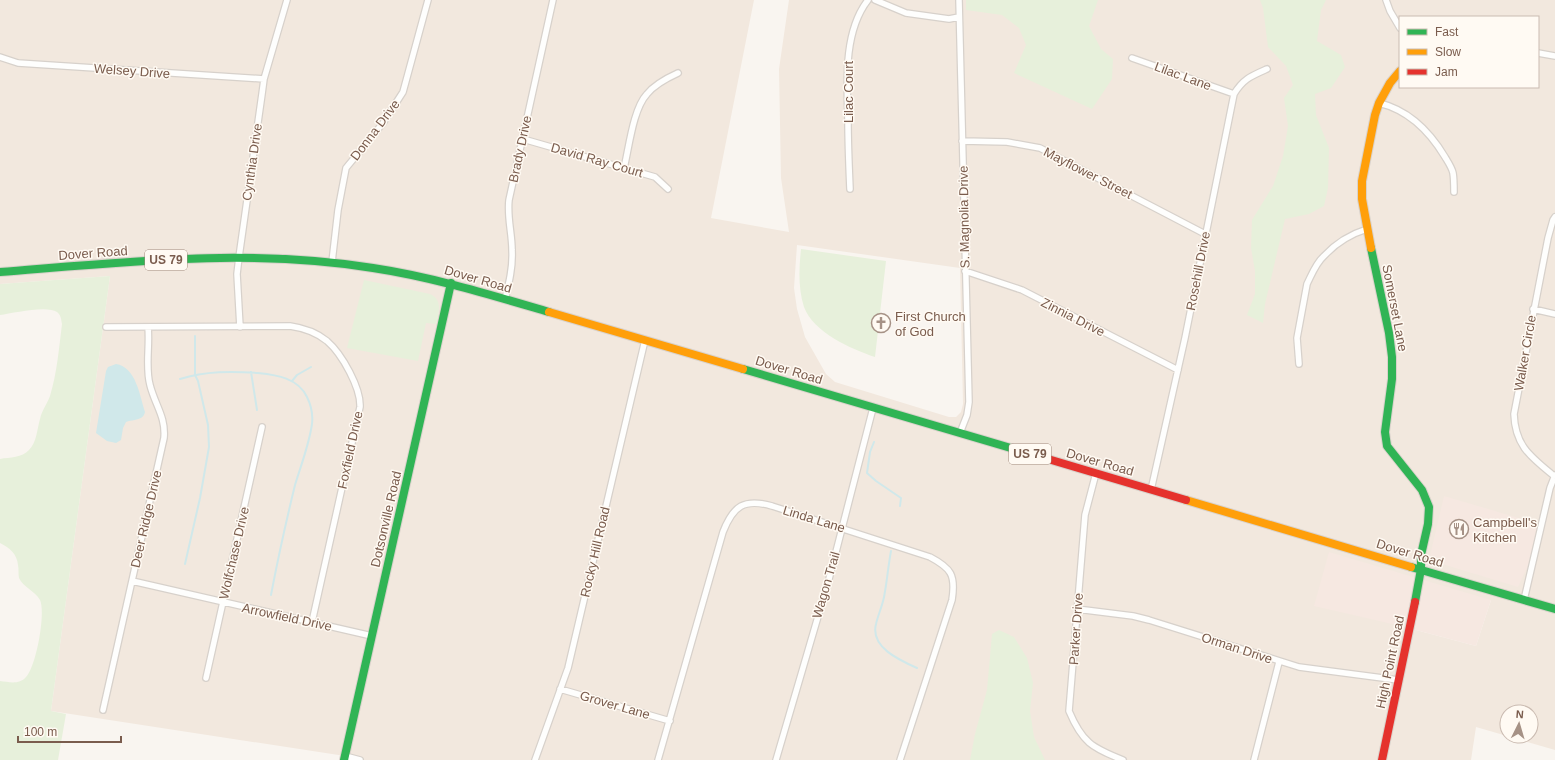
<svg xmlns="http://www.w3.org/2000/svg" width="1555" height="760" viewBox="0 0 1555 760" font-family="Arial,sans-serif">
	<rect width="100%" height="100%" fill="#f9f5f0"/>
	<path fill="#f2e8de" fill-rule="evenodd" d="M0,0H754L711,218L789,232L781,178L779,69L789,0H1555V750L1476,727L1471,760H344L345,756L51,711L110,276L0,284ZM1400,17H1538V87H1400ZM797,245L960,268L963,404L961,412L956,417H949L835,382L826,374L805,337L797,309L794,288ZM1491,600L1476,646L1401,626ZM1507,712H1531V736H1507Z"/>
	<path fill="#f6e8e1" d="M1444,496L1539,524L1530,561L1518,587L1429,560Z
		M1329,552L1491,600L1476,646L1401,626L1314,606Z"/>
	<path fill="#e7f0db" d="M966,0H1098L1089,26L1101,49L1113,59L1112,79L1092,109L1014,73L1026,45L1019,28L1002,15L966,10Z
		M1260,0H1326L1321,10L1317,41L1341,55L1345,67L1331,88L1315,94L1316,115L1329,148L1328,188L1324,206L1309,214L1285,219L1265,304L1263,323L1247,315L1255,294V271L1251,248L1252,220L1273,186L1283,156L1288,126L1284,98L1293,85L1286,66L1268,47L1263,8Z
		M801,249L886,261L875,357C851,349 813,332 804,307C798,288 799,268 801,249Z
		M110,276L51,711L66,714L58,760H0V681C9,682 19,685 26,677C36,667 46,613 40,600C35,591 23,587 19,578C18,574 19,569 18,565C17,554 10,548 0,543V459C10,457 22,458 29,450C37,442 37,429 40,419C42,410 47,404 50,396C57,373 59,348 62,324C61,319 61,315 57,312C47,305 13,313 0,315V284Z
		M364,280L430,294C443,300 439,312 436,324L426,323L418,361L347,348Z
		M999,630L1014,637L1027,658L1033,683L1030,711L1034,737L1045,760H970L975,734L987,690L992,634Z"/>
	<path fill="#d0e8ea" d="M116,364C136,367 140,396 145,412C143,421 134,419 126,422L123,428L121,440L116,443L107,441L96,433L106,371L108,367Z"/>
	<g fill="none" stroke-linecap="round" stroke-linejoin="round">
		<path stroke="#d0e8ea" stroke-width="2" d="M251,372L257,410
			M180,379C206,371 231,371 258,373C277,375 298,378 307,397C311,405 313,415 312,424C309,445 301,465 295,485C286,522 278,558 271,595
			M292,381L297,375L311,367
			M874,442L870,452L867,473L876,481L901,498L900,506
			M891,551C888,567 887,582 884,597C882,607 878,615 876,624C870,647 899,660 917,668
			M185,564L200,498L209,447L208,425L198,381L195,375V336"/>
		<g stroke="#d7d1cb" stroke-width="8">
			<path id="street" d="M875,0L906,13L949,19L959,17
				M959,0L969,402L967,415L960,433
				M1386,0L1390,11L1400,28
				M1538,53L1555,56
				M0,57L18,63L264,79
				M1132,58L1234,94
				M1379,103C1408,110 1430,132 1445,157C1448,162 1452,168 1453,173C1454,179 1454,186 1454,192
				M523,139L655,177L668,189
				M962,141L1007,142L1040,148L1205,234
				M624,168C629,148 633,109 647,94C655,84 667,78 678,73
				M850,189C849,166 848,144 848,121C847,83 843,32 868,0
				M332,262L338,210L346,168L383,123L403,92L428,0
				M965,271L1022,290L1178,370
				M505,299C509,283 513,267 512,250C512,233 507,217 509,200L553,0
				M1533,309L1555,314
				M106,327L290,326C304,328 316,332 327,341C342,354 361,388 360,407L312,622
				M240,327L237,274L239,257L262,94L264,79L287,0
				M1299,364L1297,338L1307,284C1312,274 1316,263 1324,256C1335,244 1351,234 1367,229
				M1096,473L1085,515L1069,711C1082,742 1092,748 1123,760
				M1554,476C1531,457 1515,446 1514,414L1548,238L1553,220L1555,217
				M1151,490L1185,338L1234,94C1243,79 1251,76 1267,69
				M132,581L372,636
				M1524,600L1550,488L1555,475
				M1077,609L1133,616L1149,620L1299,667L1398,680
				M206,678L262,427
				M560,689L670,721
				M103,710L164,438C166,417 155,405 150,385C145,367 150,346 148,327
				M345,756L360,760
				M535,760L568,668L645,340
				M658,760L723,532C733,506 744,498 772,506L930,557C951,568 956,575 952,600L900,760
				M776,760L829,579L873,408
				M1254,760L1279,662"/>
		</g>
		<g stroke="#d9d2cb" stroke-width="10">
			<path id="fast" d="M1371,248L1389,333L1392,357V379L1385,432L1387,446L1422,490L1429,507L1428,524L1421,555V569L1415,602
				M0,272C125,262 249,248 373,268C433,277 491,295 549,312
				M743,369L1048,459
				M1411,567L1555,609
				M344,760L451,283"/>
		</g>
		<g stroke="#d9d2cb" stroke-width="10">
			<path id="slow" d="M1371,248L1362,199V181L1375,115L1379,103L1390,83L1400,71
				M549,312L743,369
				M1186,500L1411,567"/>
		</g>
		<g stroke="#d9d2cb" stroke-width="10">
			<path id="jam" d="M1048,459L1186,500
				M1382,760L1415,602"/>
		</g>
		<use href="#street" stroke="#fefefd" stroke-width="5.5"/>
		<use href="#fast" stroke="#30b455" stroke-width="8"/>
		<use href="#slow" stroke="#ff9f0a" stroke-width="8"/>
		<use href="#jam" stroke="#e5322d" stroke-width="8"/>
	</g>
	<defs>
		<g id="church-ring" transform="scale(1)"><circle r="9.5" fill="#fffaf3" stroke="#a69286" stroke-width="1.5"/><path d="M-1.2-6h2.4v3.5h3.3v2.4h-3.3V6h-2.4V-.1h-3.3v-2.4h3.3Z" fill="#a69286"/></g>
		<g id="restaurant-ring" transform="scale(1)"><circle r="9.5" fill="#fffaf3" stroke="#a69286" stroke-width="1.5"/><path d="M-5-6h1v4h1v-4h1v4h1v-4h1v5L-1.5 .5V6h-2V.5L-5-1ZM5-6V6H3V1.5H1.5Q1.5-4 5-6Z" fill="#a69286"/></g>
	</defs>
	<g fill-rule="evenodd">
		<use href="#church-ring" x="881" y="323"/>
		<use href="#restaurant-ring" x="1459" y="529"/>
	</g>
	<g text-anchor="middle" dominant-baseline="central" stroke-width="3" stroke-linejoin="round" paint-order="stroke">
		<g fill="#fffaf3" stroke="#a28b7f" stroke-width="1">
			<rect x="145" y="250" width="42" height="20" rx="3"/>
			<rect x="1009" y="444" width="42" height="20" rx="3"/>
		</g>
		<g font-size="12" font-weight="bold" fill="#7a5c4d">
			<text x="166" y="260">US 79</text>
			<text x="1030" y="454">US 79</text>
		</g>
		<g font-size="13" fill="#7a5c4d" stroke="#fffaf3">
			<text transform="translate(132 71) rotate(4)">Welsey Drive</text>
			<text transform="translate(1183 76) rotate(20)">Lilac Lane</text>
			<text transform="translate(848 92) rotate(-90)">Lilac Court</text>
			<text transform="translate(375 130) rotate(-53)">Donna Drive</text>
			<text transform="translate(520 149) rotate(-78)">Brady Drive</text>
			<text transform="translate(597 160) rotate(16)">David Ray Court</text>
			<text transform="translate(252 162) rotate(-82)">Cynthia Drive</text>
			<text transform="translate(1088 173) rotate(27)">Mayflower Street</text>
			<text transform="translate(964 217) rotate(-91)">S. Magnolia Drive</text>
			<text transform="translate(93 253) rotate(-4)">Dover Road</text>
			<text transform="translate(1198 271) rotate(-79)">Rosehill Drive</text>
			<text transform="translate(478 279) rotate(16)">Dover Road</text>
			<text transform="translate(1395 308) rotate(79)">Somerset Lane</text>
			<text transform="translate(1073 317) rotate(27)">Zinnia Drive</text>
			<text transform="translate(1525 353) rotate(-80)">Walker Circle</text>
			<text transform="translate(789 370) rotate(17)">Dover Road</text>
			<text transform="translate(350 450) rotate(-78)">Foxfield Drive</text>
			<text transform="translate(1100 462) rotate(16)">Dover Road</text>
			<text transform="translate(146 519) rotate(-77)">Deer Ridge Drive</text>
			<text transform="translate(386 519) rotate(-77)">Dotsonville Road</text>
			<text transform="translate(814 519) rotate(17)">Linda Lane</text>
			<text transform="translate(595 552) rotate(-77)">Rocky Hill Road</text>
			<text transform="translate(234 553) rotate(-77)">Wolfchase Drive</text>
			<text transform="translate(1410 553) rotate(17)">Dover Road</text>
			<text transform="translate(826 585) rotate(-74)">Wagon Trail</text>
			<text transform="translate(287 617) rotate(12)">Arrowfield Drive</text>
			<text transform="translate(1076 629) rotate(-86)">Parker Drive</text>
			<text transform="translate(1237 648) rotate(18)">Orman Drive</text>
			<text transform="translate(1390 662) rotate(-78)">High Point Road</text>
			<text transform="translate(615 705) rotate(16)">Grover Lane</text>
		</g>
		<g font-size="13" fill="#7a5c4d" stroke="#fffaf3" text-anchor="start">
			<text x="895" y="316">First Church<tspan x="895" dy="15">of God</tspan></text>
			<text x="1473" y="522">Campbell's<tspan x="1473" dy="15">Kitchen</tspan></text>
		</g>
	</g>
	<rect x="1399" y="16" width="140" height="72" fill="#fffaf3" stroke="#cabbb1"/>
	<rect x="1407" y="29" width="20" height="6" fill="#30b455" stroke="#cabbb1"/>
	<text x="1435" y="36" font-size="12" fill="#7a5c4d">Fast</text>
	<rect x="1407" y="49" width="20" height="6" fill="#ff9f0a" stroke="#cabbb1"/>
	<text x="1435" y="56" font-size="12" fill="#7a5c4d">Slow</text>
	<rect x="1407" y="69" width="20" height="6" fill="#e5322d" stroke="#cabbb1"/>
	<text x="1435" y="76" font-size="12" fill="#7a5c4d">Jam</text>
	<g transform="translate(1519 724) rotate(5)"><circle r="19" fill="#fffaf3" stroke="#cabbb1"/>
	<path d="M0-3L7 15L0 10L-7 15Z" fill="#a69286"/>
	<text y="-6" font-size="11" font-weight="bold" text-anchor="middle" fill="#7a5c4d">N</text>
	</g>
	<path d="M18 736v6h103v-6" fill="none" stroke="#7a5c4d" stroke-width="2"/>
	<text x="24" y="736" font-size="12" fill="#7a5c4d" stroke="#fffaf3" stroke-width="3" paint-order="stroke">100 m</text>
</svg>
